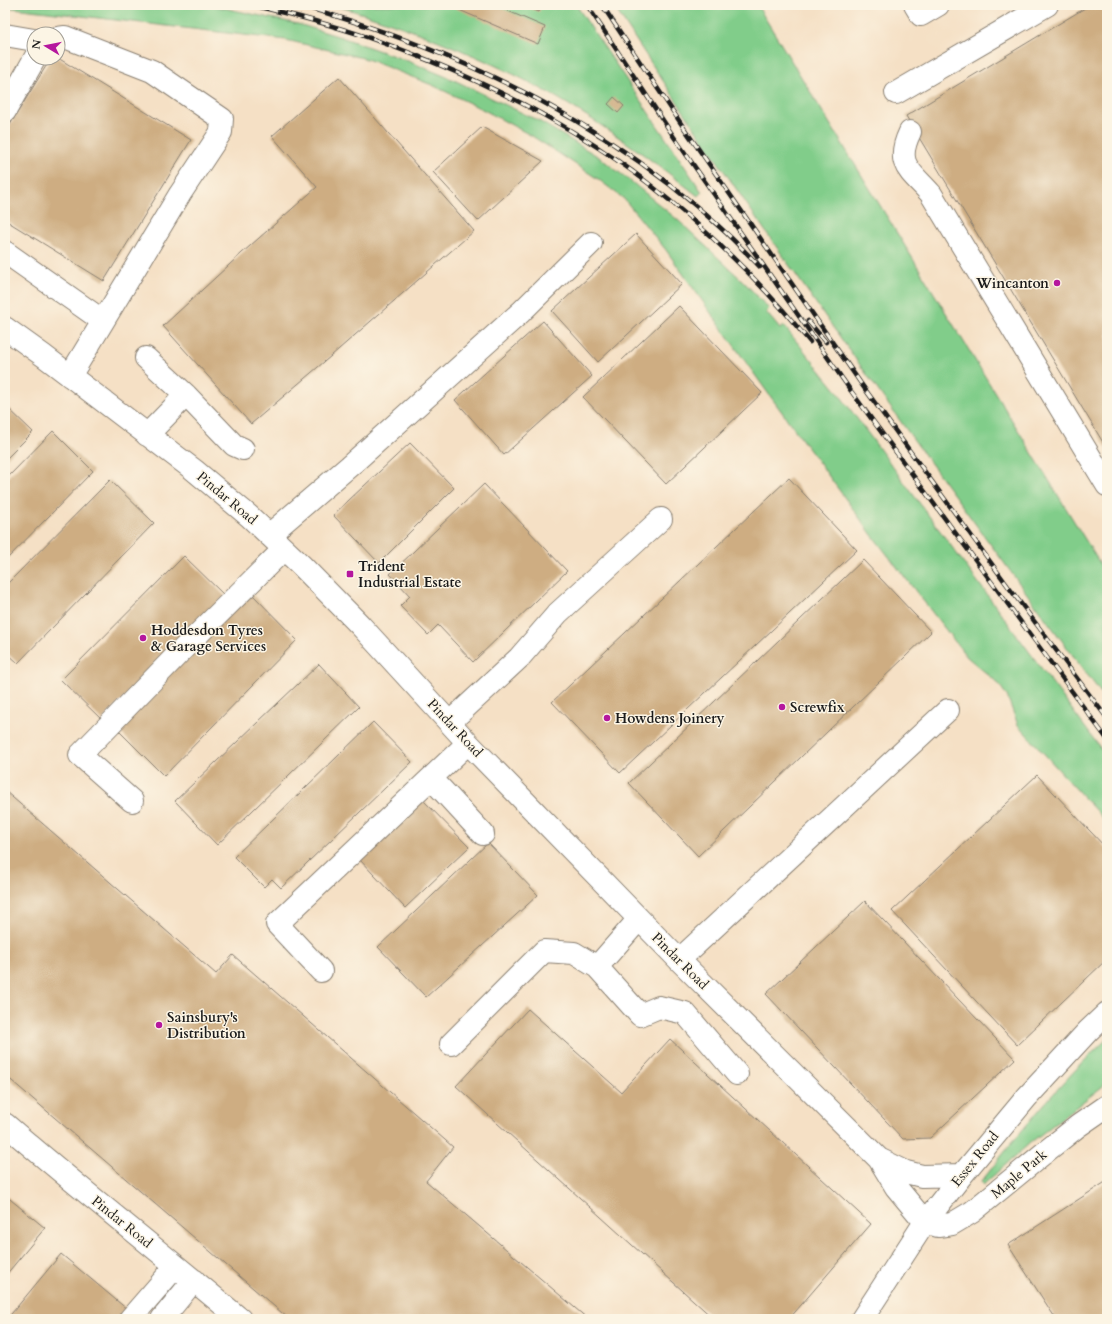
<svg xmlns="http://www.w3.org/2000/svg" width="1112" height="1324" viewBox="0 0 1112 1324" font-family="Cardo,serif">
	<rect width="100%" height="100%" fill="#fcf5e5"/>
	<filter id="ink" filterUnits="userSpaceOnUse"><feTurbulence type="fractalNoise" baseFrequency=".025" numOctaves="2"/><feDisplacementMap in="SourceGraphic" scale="8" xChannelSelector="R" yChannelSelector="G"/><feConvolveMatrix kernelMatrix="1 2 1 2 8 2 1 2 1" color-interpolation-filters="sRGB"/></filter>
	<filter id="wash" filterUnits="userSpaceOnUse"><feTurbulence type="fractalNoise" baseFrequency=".012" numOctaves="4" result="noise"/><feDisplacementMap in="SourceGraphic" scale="16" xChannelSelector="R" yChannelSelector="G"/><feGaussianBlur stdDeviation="0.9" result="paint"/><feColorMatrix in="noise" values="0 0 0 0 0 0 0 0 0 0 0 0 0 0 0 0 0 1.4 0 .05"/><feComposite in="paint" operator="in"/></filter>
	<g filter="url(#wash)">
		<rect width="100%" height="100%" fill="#f5e0c5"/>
		<path fill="#81cd8a" stroke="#4e7453" d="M5,5H210L298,24L341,37L408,61L454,80L506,105L539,121L599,157L633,183L679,221L745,283L769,309L766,312L780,329L784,326L836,390L1107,757V823L1018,725L1007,696L998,683L967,657L872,535L765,389L666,250L624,199L598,179L532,136L484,110L432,85L367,59L286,40L5,7Z
			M333,5H576L702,192L698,196C651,159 601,123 549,93C502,67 452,45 402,27C379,19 356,11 333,5Z
			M613,5H757L1107,575V701C936,473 768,243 613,5Z
			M1107,1039V1083L1030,1143L983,1185L981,1182C1020,1132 1060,1082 1107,1039Z"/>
		<g id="blocks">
			<path fill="#cead82" d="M451,5H494L545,27L538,44L450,6Z
				M522,5H542L539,12Z
				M1090,5H1107V449L906,116Z
				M51,58H58L191,140L104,281L5,220V133Z
				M339,77L474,231L331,356L251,424L163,326L242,253L317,187L272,136Z
				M614,97L624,106L618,113L608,104Z
				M482,127L543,161L478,221L433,172Z
				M636,234L682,284L598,362L552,311Z
				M679,306L762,393L666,484L583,397Z
				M543,321L592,376L504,455L455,400Z
				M5,405L33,432L5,460Z
				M53,431L93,471L5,561V477L7,478Z
				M410,443L454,488L379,563L333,515Z
				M789,478L857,550L620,773L552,702Z
				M110,480L154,523L18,663L5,651V586Z
				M484,484L567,571L473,662L438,625L428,635L400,606L410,596L390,574Z
				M184,556L225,596L102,720L61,680Z
				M863,560L931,632L698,856L629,783Z
				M250,592L297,640L164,776L115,727Z
				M319,664L359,707L217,845L175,801Z
				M373,722L412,762L281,888L272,879L264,887L234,857Z
				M1037,775L1107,849V959L1017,1045L892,911Z
				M5,791L216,974L233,955L453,1147L426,1181L588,1319H289L5,1075Z
				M421,798L469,847L405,908L359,859Z
				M488,843L538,895L426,997L378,947Z
				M865,901L1015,1059L930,1138L903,1139L766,994Z
				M528,1009L621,1092L670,1039L871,1224L789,1319H714L456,1086Z
				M1107,1181V1319H1056L1008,1245Z
				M5,1195L45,1228L5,1276Z
				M61,1254L128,1310L120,1319H7Z"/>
		</g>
	</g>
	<g filter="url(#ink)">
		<use href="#blocks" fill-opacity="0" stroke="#887e70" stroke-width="1"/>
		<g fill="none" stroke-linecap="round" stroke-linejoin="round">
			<g stroke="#887e70" stroke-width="24">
				<path id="minor" d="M915,5L921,15L938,5
					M5,35L34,40
					M58,38L65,37L152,71L222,119L221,132L180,194L70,376
					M896,93L1047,5
					M5,111L35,58
					M910,132C894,165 911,171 931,194L1107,485
					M5,252L103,321
					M5,328L44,356L194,470L249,516L301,565L360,625L468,743L679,960L879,1159L896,1187L925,1222
					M146,358L186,395
					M147,435L186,395L234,445L243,449
					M269,535L353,463L521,312L591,243
					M450,722L519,658L558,613L661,519
					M431,778L483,834
					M132,801L80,755L179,653L284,549
					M679,960L948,710
					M597,967L640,1015L659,1007L685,1013L737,1074
					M321,971L277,924L468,743
					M451,1044L544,951L574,953L597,967L639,919
					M5,1124C82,1191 162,1253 240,1319
					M879,1159L906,1172L922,1176L962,1175
					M925,1222L938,1226L952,1224L972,1212L1049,1149L1078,1126L1107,1106
					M130,1319L176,1266
					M162,1319L194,1280
					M862,1319L925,1222L962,1175L1027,1097L1088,1031L1107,1013"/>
			</g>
			<use href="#minor" stroke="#fff" stroke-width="22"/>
			<g stroke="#1c1c1c" stroke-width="4.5">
				<path id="rail" d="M251,5C290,14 329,24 367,37C466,72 565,119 648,183C708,230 762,283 810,342
					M299,5C471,54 637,135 760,267
					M587,5L674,137L851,391L1107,739
					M602,5L684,128L862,385L1010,589L1107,718
					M808,321L826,342"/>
			</g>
			<use href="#rail" stroke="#fcf5e5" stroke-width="3" stroke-dasharray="9" stroke-linecap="butt"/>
		</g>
	</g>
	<g fill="#b5179e" stroke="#fcf5e5" stroke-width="1.5">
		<circle cx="1057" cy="283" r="4"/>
		<rect x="346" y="570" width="8" height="8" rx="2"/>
		<circle cx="143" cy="638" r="4"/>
		<circle cx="782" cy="707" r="4"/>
		<circle cx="607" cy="718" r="4"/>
		<circle cx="159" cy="1025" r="4"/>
	</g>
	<g text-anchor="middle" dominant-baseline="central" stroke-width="3" stroke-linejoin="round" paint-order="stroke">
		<g font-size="14" font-weight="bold" fill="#1c1c1c" stroke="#fcf5e5" text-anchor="start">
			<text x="1049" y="283" text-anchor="end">Wincanton</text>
			<text x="358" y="566">Trident<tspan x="358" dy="16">Industrial Estate</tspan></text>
			<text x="151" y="630">Hoddesdon Tyres<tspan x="151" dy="16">&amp; Garage Services</tspan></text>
			<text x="790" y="707">Screwfix</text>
			<text x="615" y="718">Howdens Joinery</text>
			<text x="167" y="1017">Sainsbury's<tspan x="167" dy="16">Distribution</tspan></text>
		</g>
		<g font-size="14" fill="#1c1c1c" stroke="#fcf5e5">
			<text transform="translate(227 498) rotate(40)">Pindar Road</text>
			<text transform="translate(455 728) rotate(47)">Pindar Road</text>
			<text transform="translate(680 961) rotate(45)">Pindar Road</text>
			<text transform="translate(975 1159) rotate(-51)">Essex Road</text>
			<text transform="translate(1019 1174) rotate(-40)">Maple Park</text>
			<text transform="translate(122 1222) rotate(39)">Pindar Road</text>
		</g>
	</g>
	<rect width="1112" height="1324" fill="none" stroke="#fcf5e5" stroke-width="20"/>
	<g transform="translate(46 46) rotate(280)"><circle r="19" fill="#fcf5e5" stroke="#a29e95"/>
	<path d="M0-3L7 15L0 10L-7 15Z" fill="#b5179e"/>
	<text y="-6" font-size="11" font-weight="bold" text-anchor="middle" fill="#1c1c1c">N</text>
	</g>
</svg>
